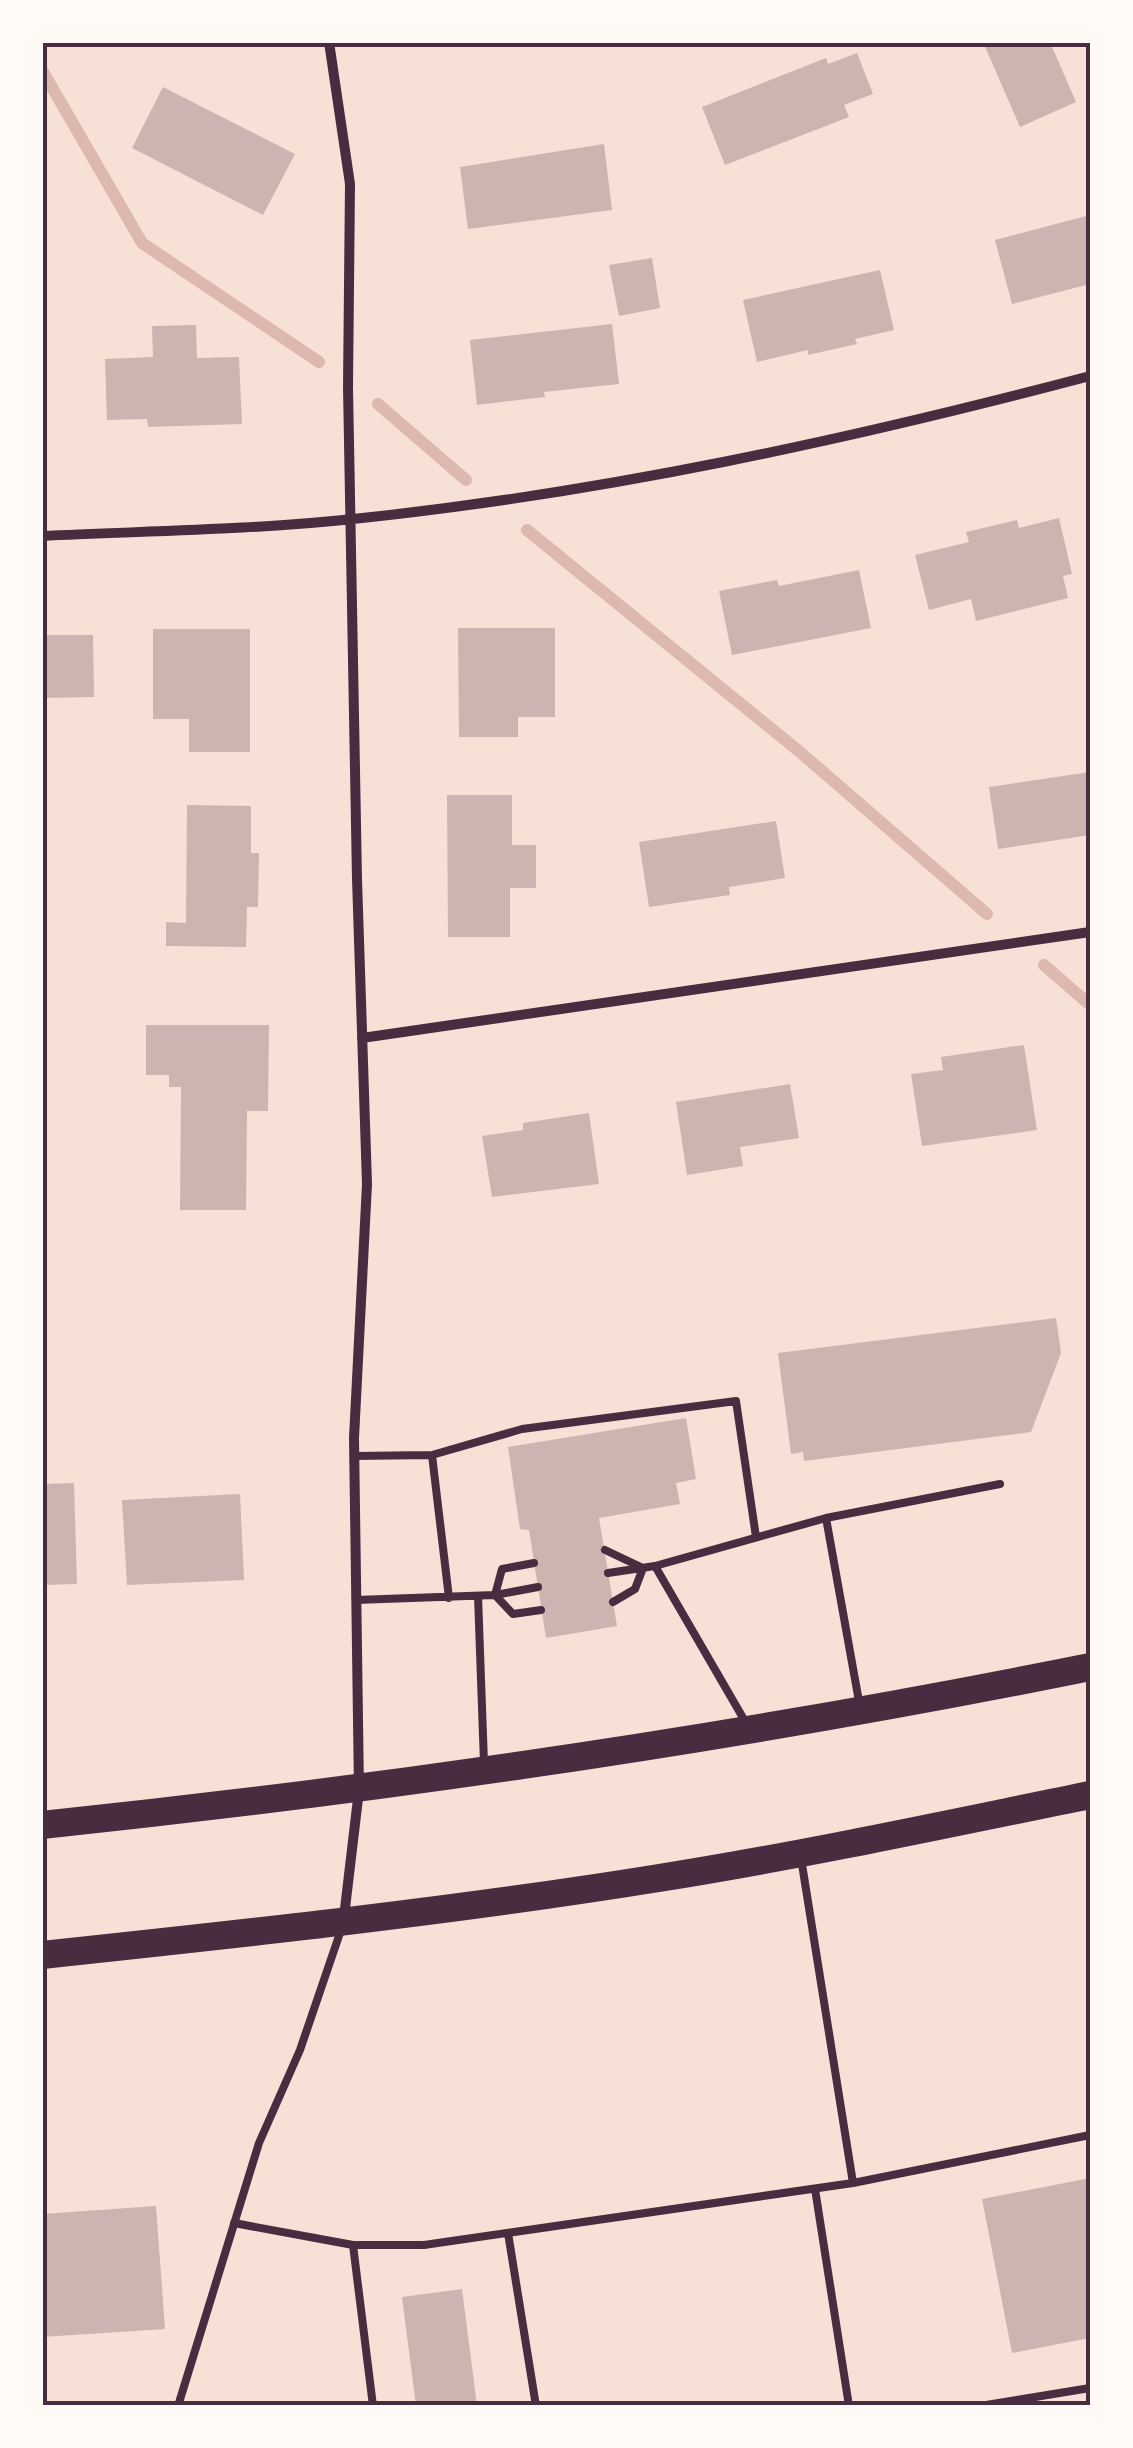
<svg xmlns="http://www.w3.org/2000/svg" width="1133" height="2448" viewBox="0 0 1133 2448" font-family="'Fira Sans Condensed',sans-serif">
	<rect width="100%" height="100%" fill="#f7e1d7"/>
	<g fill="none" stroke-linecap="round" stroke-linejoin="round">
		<path stroke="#dcb8b0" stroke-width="12" d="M42,70L142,243L319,362
			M378,404L466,480
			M527,530L800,752L987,914
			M1044,965L1090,1005"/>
	</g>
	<path fill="#ccb4b1" d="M983,42H1050L1076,102L1020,127Z
		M857,53L873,94L844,105L849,117L725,165L702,107L826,58L828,64Z
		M163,87L295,154L263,215L132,148Z
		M604,144L612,210L468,229L460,167Z
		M1090,215V284L1012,304L995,240Z
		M652,258L660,308L619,316L609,265Z
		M880,270L894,330L855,339L857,344L808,355V350L757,362L743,300Z
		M612,324L619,384L544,392L545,397L477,405L470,340Z
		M196,325L197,358L239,357L242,424L148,427L147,419L107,420L105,359L153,357L152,326Z
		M1059,518L1072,574L1063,576L1068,598L976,621L971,599L929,610L915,555L969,542L966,532L1017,520L1019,528Z
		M859,570L871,628L732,655L719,591L777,580L779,586Z
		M458,628H555V717H518V737H459Z
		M153,629H250V752H189V719H153Z
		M42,635H93L94,697L42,698Z
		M1090,772V835L998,849L989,787Z
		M447,795H512V845H536V888H510V937H448Z
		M187,805L251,806V853H259L258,907H247L246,947L166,946V922L186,923Z
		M776,821L785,878L729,887L730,895L649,907L639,842Z
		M146,1025H269L268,1111H247L246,1210H180L181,1087H169V1075H146Z
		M1024,1045L1037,1130L922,1146L911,1074L943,1070L941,1057Z
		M790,1084L799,1138L740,1147L743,1166L687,1175L676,1102Z
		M589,1113L599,1184L492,1197L482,1136L523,1130V1123Z
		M1056,1318L1061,1353L1031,1432L804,1461L803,1452L791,1454L778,1353Z
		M686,1418L696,1479L676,1483L680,1504L599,1518L617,1626L546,1638L529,1530L520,1529L508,1447Z
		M74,1483L77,1584L42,1585V1484Z
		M240,1494L244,1580L127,1585L122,1500Z
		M1090,2178V2338L1012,2353L982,2199Z
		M156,2206L165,2329L42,2337V2214Z
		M462,2289L477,2406H416L402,2297Z"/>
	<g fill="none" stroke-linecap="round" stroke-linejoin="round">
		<path stroke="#4a2c40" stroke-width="8" d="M432,1455L522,1429L736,1401L756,1537
			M354,1456L432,1455L449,1598
			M826,1518L860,1707
			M605,1550L643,1568L635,1589L613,1602
			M534,1563L502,1569L495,1595L513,1614L541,1610
			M655,1566L826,1518L1000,1484
			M608,1573L655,1566L746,1723
			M478,1596L484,1763
			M356,1600L495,1595L538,1587
			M801,1858L853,2183
			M815,2189L849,2406
			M234,2223L353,2245H424L853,2183L1090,2135
			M508,2233L536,2406
			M353,2245L373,2406
			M178,2406L259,2143L300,2050L342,1927
			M980,2406L1090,2388"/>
		<path stroke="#4a2c40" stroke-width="10" d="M329,42L350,184L348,387L357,879L367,1184L354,1438L359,1790L344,1917
			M453,42H529
			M42,536C146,531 251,530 353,519C603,493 848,440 1090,376
			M362,1038L1090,932"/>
		<path stroke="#4a2c40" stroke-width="28" d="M42,1825C395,1788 743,1737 1090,1667
			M42,1955C248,1933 454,1911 659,1878C804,1855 947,1824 1090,1795"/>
	</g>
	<rect width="1133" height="2448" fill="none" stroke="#fffaf5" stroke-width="90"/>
	<rect x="45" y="45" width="1043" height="2358" fill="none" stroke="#4a2c40" stroke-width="4"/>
</svg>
